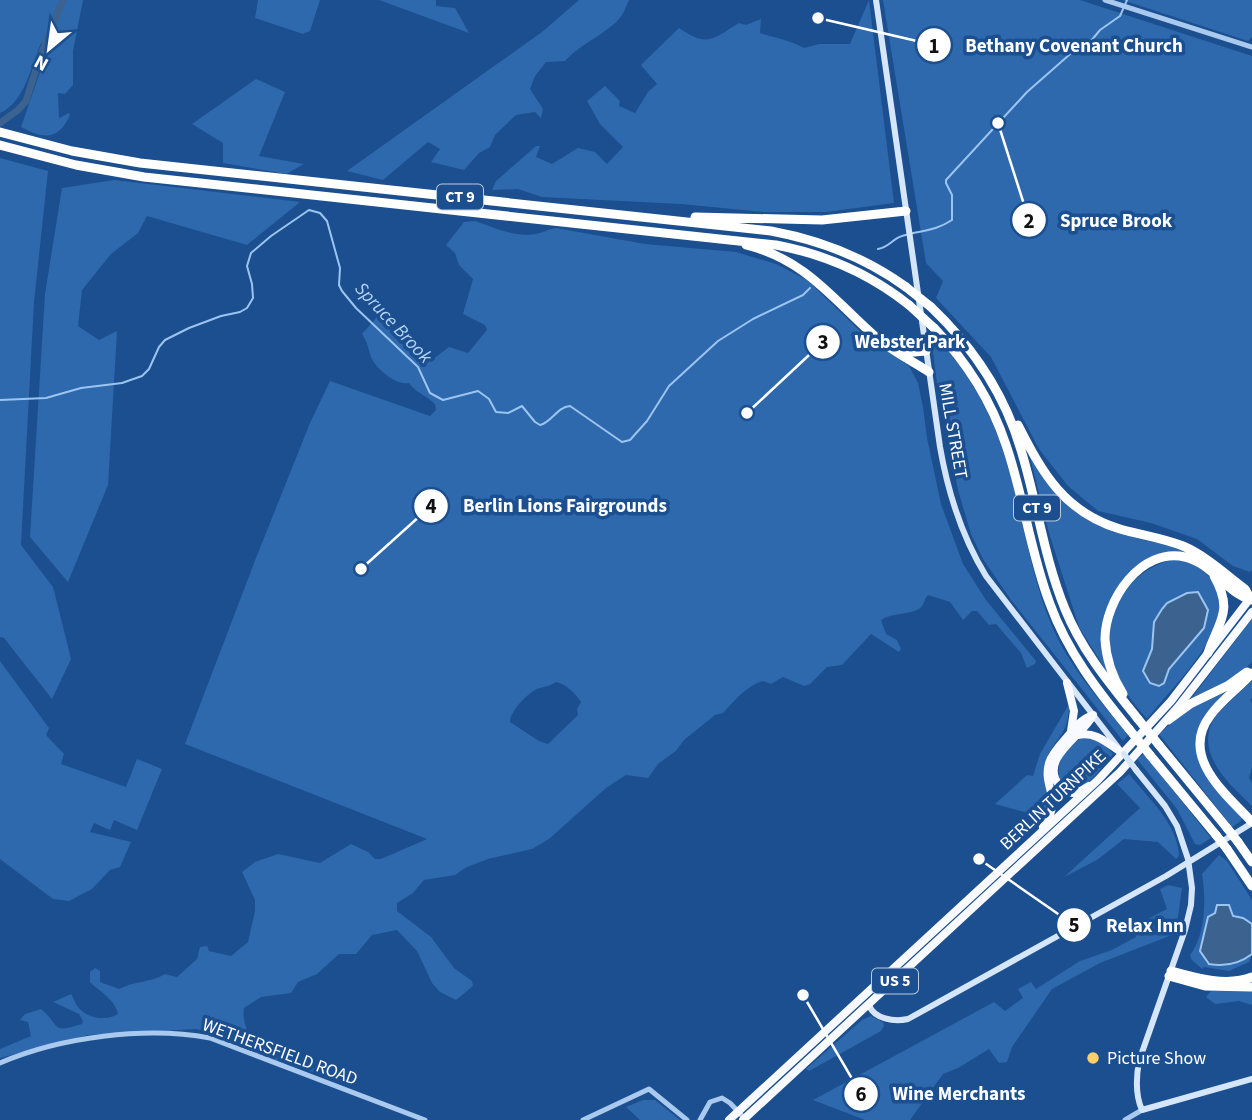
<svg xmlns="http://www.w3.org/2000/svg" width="1252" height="1120" viewBox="0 0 1252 1120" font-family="'Source Sans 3',sans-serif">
	<rect width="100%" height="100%" fill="#1b4f8f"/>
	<path fill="#2e69ad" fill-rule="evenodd" d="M0,0H83L73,51V85L65,94L58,93L59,118L69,113L70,115C58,141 44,139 21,127L47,52L41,43C31,66 25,102 0,113Z
		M258,0H320L310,31L303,34L255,18Z
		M379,0H436V6L455,8L469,33Z
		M579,0H629C626,5 625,11 622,15C611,32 581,43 565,61L546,62L535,76L530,89L543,109L541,118L535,112L516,115L495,135L490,147L479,153L464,170L431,162L440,149L428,142L383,180L347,171L542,32Z
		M869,0L894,203L826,212H764L681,204L542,197L518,189L492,190L496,181L536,146H540L536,157L552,164L578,148L595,152L607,164L623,147L600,124L587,101L605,86L620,101L619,106L635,113L648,92L657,84L641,65L679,28C708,48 712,39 739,23L746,25L761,19L760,33C778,39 788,39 804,48L819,44H850Z
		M883,0H1080L1252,56V570L1250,572L1233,566L1197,539L1151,523L1098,511L1068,486L1039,449L991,357L936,298L943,281L926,263Z
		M1122,0H1252V37L1248,41Z
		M256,79L285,92L259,156L304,164L286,174L223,163V143L192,124Z
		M0,158L48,171L34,302L21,545L53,587L71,659L52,699L4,638L0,637Z
		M114,180L300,202L247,245L147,216L138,233L111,254L82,290L78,326L99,340L117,331L108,485L68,582L30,537L45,294L62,188Z
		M475,221C494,227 514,238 535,234C543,233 548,229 556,228L645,244L736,252L776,264L807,280L862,333L909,366L918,383L923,407L927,438L941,504L963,564L986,600L1036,661L1035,664L1027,668L1021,653L996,624L989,625L977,611H972L963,620L950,602L928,595C924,599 924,606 919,609C908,615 890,613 881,620L886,634L897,640L901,649L899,652L871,634L842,665L827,667L810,684L804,686L783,677L771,684L763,681C746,686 735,700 723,713L715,715L684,740L676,751L658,764L648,778L626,775L606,788L549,839L532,849L488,859L467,867L455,875L424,880L413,893L397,903V911L431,937L454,968L472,981L473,986L456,1000L440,992L432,983L417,951L397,930L372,935L356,954H339L317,974L298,982L291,993L261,997L244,1008C241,1025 253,1049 271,1052C277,1053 282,1050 288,1050L302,1060L313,1061L316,1073L254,1053L223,1035L196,1029L88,1035L0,1058V1049L31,1036L28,1022L20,1020L25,1014L41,1009C62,1027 50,1034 82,1024L83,1021L79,1014L53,1002L71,994C73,997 74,1000 76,1004C84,1018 105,1022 118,1014C114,998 101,993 90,982V972L95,968L100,971V982L119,989C134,981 150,983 165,974L177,977L197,959L200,947L207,946L209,951L231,956L248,942L255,911V900L242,872L255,862L278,854L320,863L351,844L368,852L375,859H381L427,839L185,744L256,558L310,423L330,381L430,416L436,410L435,404C426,395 416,393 409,383C396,386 373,367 370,354C367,344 368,344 362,334L377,317L401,333L432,360L449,347L468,353L487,330L485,325L463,314L473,279L459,265L455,253L446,245L464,222ZM556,682C566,684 576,694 581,702L577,709L578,715L548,744L539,741L510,722C510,711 529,691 540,688C547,686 550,686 556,682Z
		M930,330C964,366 990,408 1005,457C1023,512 1029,572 1052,626C1069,667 1101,701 1128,735L1123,741L1011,600L983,559L971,534L958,490L937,383Z
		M1028,449C1055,504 1086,525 1144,540C1161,544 1176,546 1191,555L1168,552L1132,571L1119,585L1107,612L1109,675L1079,627L1049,533Z
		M1176,559C1193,563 1207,569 1214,586C1219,594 1222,608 1219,617C1208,654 1170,690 1147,719C1135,705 1120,687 1114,668C1099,620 1125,569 1176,559Z
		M1252,619V661L1250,664L1230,680L1190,700Z
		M0,661L49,728L46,735L64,754L61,764L126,787L137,759L162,769L137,830L114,820L110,830L94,823L90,832L131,842L120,867L110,870L92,889L69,901L53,899L0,859Z
		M1252,680V698L1250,700L1252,703V767L1249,778L1252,783V806C1229,784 1194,753 1214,719C1223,705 1241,693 1252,680Z
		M1238,683L1206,716L1200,755L1243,816L1241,821L1232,827L1159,734L1189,708Z
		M1069,704C1069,738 1053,737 1045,763C1041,774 1047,785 1048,795C1048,803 1045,810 1043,817L995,804L1027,775L1033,776L1040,754Z
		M1089,736L1104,744L1113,754C1104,764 1094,779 1083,786C1052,804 1047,745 1089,736Z
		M1144,754L1211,838L1200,845L1195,844L1177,809L1137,759Z
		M1129,774C1148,798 1178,824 1179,856L1176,859L1158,842L1124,839L1097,860L1064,877L1140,808L1117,784Z
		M1219,855L1227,861L1252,900V924L1243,918L1233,916L1229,905H1219L1215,908V913L1208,917L1206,933L1200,947L1206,963C1224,968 1238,965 1252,954L1249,962L1229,971L1204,967L1202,969L1191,959L1190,955C1206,935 1206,898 1202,874Z
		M1168,885L1182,888L1177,924L1172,935L1100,963L1052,989L1012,1047L1007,1062L999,1063L989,1049L958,1068L943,1074L910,1120H865L813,1100L994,1002L1005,1011L1023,998L1018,989L1031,982L1036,989L1080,961L1112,950L1136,937L1134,926L1167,909L1160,889Z
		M1252,990V1005L1239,1001L1215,1004L1206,997L1211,991Z
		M871,1016L883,1022L884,1026L881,1031L809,1071L806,1069L862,1020Z
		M643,1100H655L680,1120H640L626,1107Z"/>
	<path fill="#3c6290" stroke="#9cc4f0" stroke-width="2" d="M1198,592L1208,610L1204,628L1169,669L1164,683L1159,686L1150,683L1143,671L1152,649L1154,622L1162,609L1167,603L1187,593Z
		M1217,905H1229L1233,916L1243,918L1252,924V954C1239,964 1225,967 1209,964L1200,951L1208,917L1215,913Z"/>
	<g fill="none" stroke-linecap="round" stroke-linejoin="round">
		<path stroke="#9cc4f0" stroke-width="2" d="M878,249C890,247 892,239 902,236C920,230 934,232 952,220V195L946,183V180L1027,92L1077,48L1091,41L1100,30L1120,16L1127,0
			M0,400L46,398L81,388L122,383L142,376L149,369L159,347L165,340L189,328L221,316L240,312L247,308L253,298L252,284L247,266L251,253L271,236L309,210L320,213L327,221L340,268L339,285L342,291L356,308L418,367L430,393L443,400L478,391L489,399L496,412L508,413L522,406L535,422L540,425C552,422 557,407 570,406L622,442L630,440L647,421L669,386L718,341L753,319L803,295L810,288"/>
		<path stroke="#3c6290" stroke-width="7" d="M0,123L18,110L26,101L40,57L63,0"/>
		<path stroke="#a9c9ee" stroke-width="5" d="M1105,0L1252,47
			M0,1063C60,1037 146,1026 210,1038L425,1120
			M583,1120L649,1089L687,1120
			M700,1120L710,1102L722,1098L730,1103L746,1120
			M1125,1120L1142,1110"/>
		<path stroke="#d6e6fa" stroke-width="6" d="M876,0L940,447C948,493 962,537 986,576L1120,750
			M1136,770L1165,806L1177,826L1188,859L1192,888L1191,905L1185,930L1139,1061C1136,1078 1135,1095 1142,1110L1252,1079
			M869,1005C874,1019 894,1022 908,1019L1166,876L1252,823"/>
		<path stroke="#f8faff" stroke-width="8" d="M1067,683L1074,711L1071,731
			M1078,735C1097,731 1109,745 1124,754
			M1089,786C1084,789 1078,793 1073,793C1067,793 1062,789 1059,785C1038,758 1084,735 1093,715
			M1043,827C1064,798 1042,788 1049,763C1052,753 1061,744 1068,736C1075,728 1082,718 1093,715
			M729,1120L1098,780L1171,701L1252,596
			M743,1120L1120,772L1178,707L1252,612"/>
		<path stroke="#fff" stroke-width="9" d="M0,132L72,151L140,163L771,231C820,240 866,258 906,287
			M0,145L76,165L144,177L776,245C824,254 870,274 909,305
			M695,217L822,220L906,211
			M746,245C807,260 834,301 878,339C894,352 912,361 929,372
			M931,307C973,347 1005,395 1021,450C1037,502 1044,558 1065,609C1082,651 1110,684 1138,719
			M934,328C966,361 991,400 1006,445C1024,497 1030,552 1050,604C1067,651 1097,690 1129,729
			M902,353L926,351
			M1018,425C1043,474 1064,512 1120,529C1141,535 1163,538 1183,546C1206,556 1225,574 1245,589L1250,598
			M1208,653C1219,621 1234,611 1214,576
			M1252,673C1239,688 1221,700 1210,716C1179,757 1227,795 1252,822
			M1123,694C1113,678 1106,659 1105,639C1105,600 1141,547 1185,557C1212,563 1226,593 1252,600
			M1168,720L1190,704L1229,685L1247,672
			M1159,745L1227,828
			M1150,755L1216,835
			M1238,842L1252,862
			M1227,849L1252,886
			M1171,971C1196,978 1227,987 1252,977
			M1169,976L1205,986L1252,987"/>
		<path stroke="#d6e6fa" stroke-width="6" d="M1124,754L1136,770"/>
		<path stroke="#fff" stroke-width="9" d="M906,287L931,307
			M909,305L934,328
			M1138,719L1159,745
			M1129,729L1150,755
			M1227,828L1238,842
			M1216,835L1227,849"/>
	</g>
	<circle fill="#ffd166" stroke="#1b4f8f" stroke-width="2.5" cx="1093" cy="1058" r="7"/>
	<g text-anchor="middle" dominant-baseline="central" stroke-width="7" stroke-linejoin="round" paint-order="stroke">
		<g fill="#1b4f8f" stroke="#bbcadd" stroke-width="2">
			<rect x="437" y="184.5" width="46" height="25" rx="5"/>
			<rect x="1014" y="495.5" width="46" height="25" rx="5"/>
			<rect x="872" y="968.5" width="46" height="25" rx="5"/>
		</g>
		<g font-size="16" font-weight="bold" fill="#fff">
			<text x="460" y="197">CT 9</text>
			<text x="1037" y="508">CT 9</text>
			<text x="895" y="981">US 5</text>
		</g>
		<g font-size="18" fill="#fff" stroke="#1b4f8f">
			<text transform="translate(953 431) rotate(80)">MILL STREET</text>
			<text transform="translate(1053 800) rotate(-43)">BERLIN TURNPIKE</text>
			<text transform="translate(280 1052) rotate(20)">WETHERSFIELD ROAD</text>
		</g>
		<g font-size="18" fill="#fff" stroke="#1b4f8f" text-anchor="start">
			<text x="1107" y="1058">Picture Show</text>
		</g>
		<g font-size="19" font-style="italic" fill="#b5d3f5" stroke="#1b4f8f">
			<text transform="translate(393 323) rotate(47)">Spruce Brook</text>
		</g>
	</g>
	<path fill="none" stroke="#fff" stroke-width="2.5" d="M818 18L934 45M998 123L1029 220M747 413L823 342M361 569L431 506M979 859L1074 925M803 995L861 1094"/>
	<g fill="#fff" stroke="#1b4f8f" stroke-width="2.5">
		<circle cx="818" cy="18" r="7"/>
		<circle cx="998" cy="123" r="7"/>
		<circle cx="747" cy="413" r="7"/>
		<circle cx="361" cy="569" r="7"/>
		<circle cx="979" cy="859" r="7"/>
		<circle cx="803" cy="995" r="7"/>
		<circle cx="934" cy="45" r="18"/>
		<circle cx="1029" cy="220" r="18"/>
		<circle cx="823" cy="342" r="18"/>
		<circle cx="431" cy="506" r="18"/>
		<circle cx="1074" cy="925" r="18"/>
		<circle cx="861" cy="1094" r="18"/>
	</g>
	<g font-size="21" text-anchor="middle" font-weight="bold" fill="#111">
		<text x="934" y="53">1</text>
		<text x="1029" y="228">2</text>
		<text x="823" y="349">3</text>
		<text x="431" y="513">4</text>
		<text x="1074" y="932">5</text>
		<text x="861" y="1101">6</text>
	</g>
	<g font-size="19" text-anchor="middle" font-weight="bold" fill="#fff" stroke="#1b4f8f" stroke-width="7" stroke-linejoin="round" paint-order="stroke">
		<text x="1074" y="52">Bethany Covenant Church</text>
		<text x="1116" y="227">Spruce Brook</text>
		<text x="910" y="348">Webster Park</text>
		<text x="565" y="512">Berlin Lions Fairgrounds</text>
		<text x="1145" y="932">Relax Inn</text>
		<text x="959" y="1100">Wine Merchants</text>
	</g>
	<g transform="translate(49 49) rotate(209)" stroke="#1b4f8f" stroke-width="5" paint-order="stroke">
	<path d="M0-5L12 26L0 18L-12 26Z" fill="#ffffff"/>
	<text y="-10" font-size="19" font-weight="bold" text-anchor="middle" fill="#ffffff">N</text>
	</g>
</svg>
